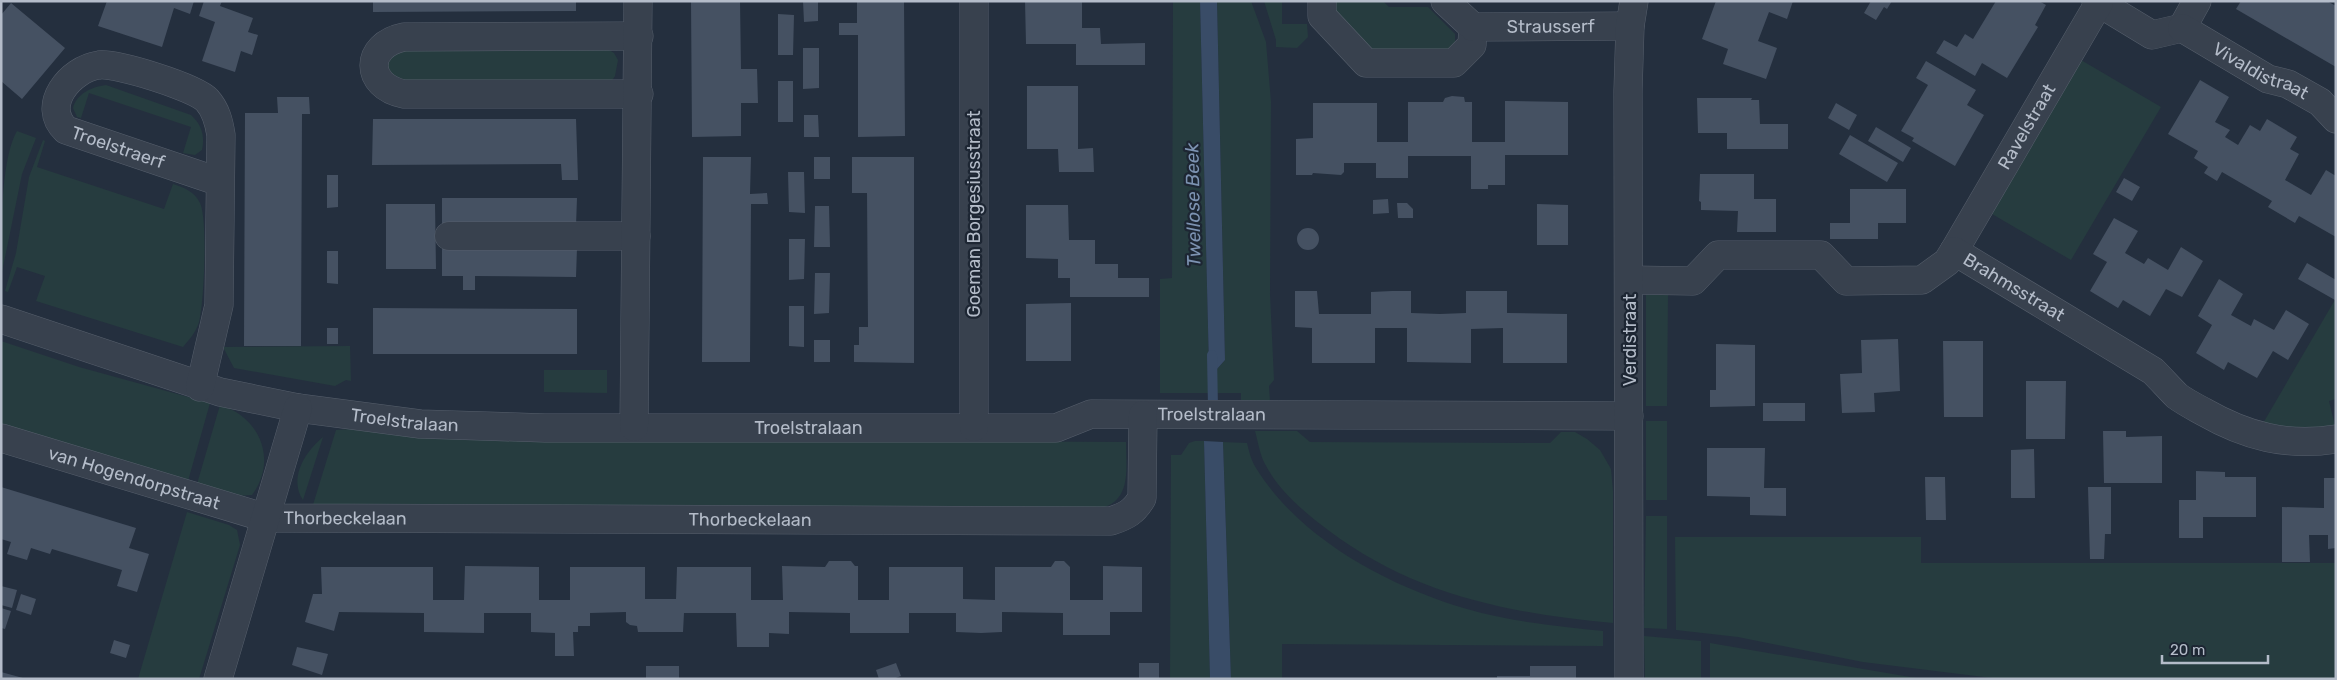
<svg xmlns="http://www.w3.org/2000/svg" width="2337" height="680" viewBox="0 0 2337 680" font-family="Rubik,sans-serif">
	<rect width="100%" height="100%" fill="#242f3e"/>
	<path fill="#263c3f" d="M1173,1H1200L1209,368L1217,369L1225,360L1217,1H1251L1266,42L1271,102L1270,294L1274,380L1269,386L1270,402H1241V393H1160V279L1172,278Z
		M1264,1H1282V24H1307L1308,37L1297,48L1276,47V40Z
		M1335,1H1383L1389,7H1428L1455,34V42L1448,49H1371L1335,13Z
		M606,48L614,53L618,60L615,76L611,82L404,85L385,73L387,57L393,50Z
		M2081,60L2161,107L2071,260L1992,214Z
		M106,85L191,115C202,125 205,136 202,150L195,155L183,153L191,127L89,93L81,118L77,117L73,108C77,93 92,87 106,85Z
		M17,131L36,138L22,174L1,277C1,239 0,160 17,131Z
		M43,140L45,141L37,167L164,209L173,184C185,188 195,192 200,203C208,219 204,304 199,322C196,332 189,340 183,347L36,301L45,276L17,267L8,292L5,291L16,253L29,177Z
		M1668,294L1667,406H1646V295Z
		M2336,298V399L2329,401L2335,426L2297,430L2262,425Z
		M1,341L79,367L210,403L188,481L1,424Z
		M350,346L351,381L346,380L335,386L234,368L223,347Z
		M544,370H607V393L544,392Z
		M220,405C260,417 278,460 252,495L236,496L197,484Z
		M1646,421H1667V500H1646Z
		M351,429L453,439L1126,442C1126,467 1132,501 1101,508H312L336,430Z
		M1255,431H1297L1310,442L1550,443L1561,432H1575L1587,439L1600,450L1611,469L1613,491V623C1508,613 1414,595 1328,530C1304,512 1279,491 1265,464C1260,455 1258,442 1255,431Z
		M323,437L303,500C288,478 306,451 323,437Z
		M1195,441H1204L1210,679H1170L1171,455H1181L1189,443Z
		M1223,442L1247,443C1249,451 1251,460 1256,468C1300,539 1388,586 1467,609C1511,622 1557,626 1603,631V646L1282,644V679H1231Z
		M187,512L229,525L237,530L240,545L199,679H138Z
		M1646,516H1667V629L1644,628Z
		M1675,537H1921V563H2336V679H2000L1863,662L1738,637L1676,630Z
		M1644,636L1701,641V679H1645Z
		M1710,643L1922,679H1710Z"/>
	<path fill="#394c67" d="M1200,1H1217L1225,360L1217,369L1209,368Z
		M1204,441L1223,442L1231,679H1210Z"/>
	<g fill="none" stroke-linecap="round" stroke-linejoin="round">
		<path stroke="#394c67" stroke-width="10" d="M1212,355L1213,408"/>
	</g>
	<path fill="#455162" d="M107,1H194L190,14L174,8L162,47L98,26Z
		M204,1H222L220,6L253,18L248,32L258,35L252,55L241,51L235,72L202,61L215,22L199,16Z
		M373,1H576V11L373,12Z
		M691,1H740L741,69H757L758,103H741V136L692,137Z
		M803,1H818V21L804,22Z
		M857,1H904L905,136L858,137V35H839V23H857Z
		M1025,1H1082V28H1100L1101,44L1145,43V65H1076V44H1026Z
		M1716,1H1793L1787,19L1769,12L1758,41L1777,48L1766,79L1723,64L1728,49L1702,39Z
		M1871,1H1892L1887,9L1884,7L1876,20L1864,13Z
		M1996,1H2039L2046,5L2035,25L2038,27L2007,78L1982,63L1975,76L1936,53L1944,40L1957,47L1965,34L1973,39Z
		M2241,1H2327L2336,6V67L2236,9Z
		M11,3L65,48L22,99L1,81V15Z
		M778,14L794,15L793,55H778Z
		M803,48H819V88L803,89Z
		M1926,61L1976,90L1967,105L1984,115L1955,166L1912,141L1914,138L1901,131L1928,85L1916,78Z
		M2200,80L2229,97L2215,122L2230,130L2225,137L2238,145L2250,125L2260,131L2267,119L2297,137L2290,149L2299,154L2285,180L2311,195L2326,170L2336,176V237L2299,216L2295,223L2268,207L2272,201L2222,172L2217,181L2204,173L2208,167L2194,158L2198,151L2168,134Z
		M778,81H793V122H778Z
		M1027,86H1078V149L1093,148L1094,172H1059L1058,149H1027Z
		M1452,96L1464,97L1465,102H1472V142H1505V101L1568,102V155H1505V185H1488V189H1471V156H1408V178H1376V163H1344V172L1341,175L1313,173L1312,175H1296V139L1313,138V103H1377V142H1408V102H1443L1445,98Z
		M277,97H309L310,114H302L301,346H244L245,113H278Z
		M1697,98H1752L1751,100H1759L1760,124H1788V149H1727V133H1698Z
		M1836,103L1857,115L1849,130L1828,118Z
		M804,115H818L819,137H804Z
		M373,119H576L578,180H562L561,164L372,165Z
		M1876,127L1911,148L1903,162L1868,141Z
		M1850,135L1898,163L1887,182L1839,154Z
		M703,157H751L750,194L767,193L768,204H751L750,362H702Z
		M814,157H830V179H814Z
		M852,157H914V363L854,362V345H859V327H868L867,193H852Z
		M788,172H804L805,213L789,212Z
		M1700,174H1754V199H1776V232H1737L1738,211L1701,210V202L1699,201Z
		M327,175H338V207L327,208Z
		M2124,178L2140,187L2132,201L2116,192Z
		M1850,189H1906V223H1878V239H1830V223H1850Z
		M442,198H577L576,226L442,225Z
		M1388,199L1389,213L1373,214V200Z
		M1397,203H1407L1413,209V218H1398Z
		M386,204H435L436,269H386Z
		M1537,204L1568,205V245H1537Z
		M1026,205H1068L1069,240H1095V264H1118V278H1149V297H1070V278H1058V259L1026,258Z
		M815,206H829L830,247H814Z
		M2114,218L2138,231L2125,253L2144,264L2148,258L2168,270L2181,247L2203,261L2182,297L2166,289L2150,316L2123,300L2118,308L2090,291L2107,262L2093,254Z
		M1297 239a11 11 0 1 1 22 0a11 11 0 1 1-22 0Z
		M789,239H805L804,279L789,280Z
		M577,248L576,277L475,276V290H463V276H442V249Z
		M327,251H338V284L327,283Z
		M2307,263L2336,280L2335,300L2298,279Z
		M815,273H830L829,313L814,314Z
		M2219,279L2243,294L2231,315L2251,326L2254,319L2274,330L2286,310L2309,324L2288,360L2273,351L2257,378L2228,362L2224,370L2196,353L2212,325L2198,316Z
		M1295,291H1317L1319,314H1371V292L1392,291H1411V313L1440,314L1466,313V291H1507V313L1567,314V363H1503V328L1471,329V363L1407,362V328H1375V363H1312V328L1295,327Z
		M1071,303V361H1026V304Z
		M789,306H804V347L789,346Z
		M373,308L577,309V354H373Z
		M327,328H338V344H327Z
		M1898,339L1900,391L1874,393L1875,412L1842,413L1840,374L1862,373L1861,340Z
		M814,340H830V362H814Z
		M1943,341H1983V417H1944Z
		M1716,344L1755,345V406L1710,407V390H1716Z
		M2026,381H2066L2065,439H2026Z
		M1763,403H1805V421H1763Z
		M2103,431H2126V437L2162,436V483H2104Z
		M1707,448H1765L1764,488H1786V516L1750,515V497L1707,496Z
		M2034,449L2035,498H2011V450Z
		M2196,471L2225,472V477H2256V517H2203V538H2179V500H2196Z
		M1925,477H1945L1946,520H1926Z
		M2324,478H2336V548L2328,549V535H2309L2310,562H2282V507L2324,508Z
		M1,487L136,528L129,548L149,554L137,592L117,586L122,570L52,549L50,554L31,548L27,560L7,554L11,542L1,539Z
		M2088,487H2111V534H2105L2104,559H2090Z
		M829,561H851L855,566H858V600H889V567H963V599L995,600V567H1051L1055,561H1064L1070,567V600H1103V566L1142,567V612H1110V635H1063V613L1002,612V632L981,633L956,632V613H909V633H850V613L789,612V634L769,633V647H737L736,613H684L683,632H638L637,626L630,625L626,622V612L590,613V626H578V632H573L574,656H555V633L531,632V613H484V633L424,632V613L339,612L334,631L305,622L313,594H322L321,567H433V600H464L465,566L539,567V600H570V567H645V599H676L677,567H751V600H783L782,566L825,567Z
		M1,586L17,590L12,608L1,605Z
		M21,594L36,599L31,615L16,610Z
		M1,608L11,611L5,629L1,628Z
		M114,640L130,645L126,658L110,653Z
		M297,647L328,654L322,675L292,665Z
		M896,663L901,676L893,679H879L876,670Z
		M1139,663H1159V679H1139Z
		M646,666H679V679H646Z
		M1530,666H1576V679H1497V676H1530Z
		M1,672L23,678V679H1Z"/>
	<g fill="none" stroke-linecap="round" stroke-linejoin="round">
		<g stroke="#565f6c" stroke-width="29">
			<g id="minor">
				<path d="M1322,1V16L1366,63H1454L1472,45L1473,27"/>
				<path id="s1" d="M1445,1L1473,27L1630,26"/>
				<path d="M2096,1L2152,35L2182,28L2197,1"/>
				<path id="s2" d="M2182,28L2268,79L2288,84L2320,102L2336,119"/>
				<path d="M639,94H404C364,86 364,45 404,37L639,36"/>
				<path d="M449,236H636"/>
				<path id="s3" d="M1954,251L2099,3"/>
				<path id="s4" d="M1630,280L1693,281L1718,255H1821L1846,281L1922,280L1947,262L1954,251L2153,371C2161,379 2169,388 2177,396C2185,402 2195,407 2204,412C2246,436 2287,447 2336,439"/>
				<path id="s5" d="M1,319L220,392L298,408L420,424L545,428H1056L1091,414L1629,416"/>
				<path id="s6" d="M200,387L219,305L221,135C219,122 216,110 207,100C194,87 117,63 99,65C70,69 40,106 66,130L220,182"/>
				<path d="M634,427L638,1"/>
				<path d="M974,427V1"/>
				<path id="s7" d="M1,438L266,518L1111,521C1126,516 1134,512 1142,498L1143,415"/>
				<path d="M218,679L298,408"/>
				<path d="M1629,679L1628,91L1630,26L1634,1"/>
			</g>
		</g>
		<use href="#minor" stroke="#38414e" stroke-width="28"/>
	</g>
	<g text-anchor="middle" dominant-baseline="central" stroke-width="4.5" stroke-linejoin="round" paint-order="stroke">
		<g font-size="18" fill="#b4bcc9" stroke="#1d2633">
			<text stroke="none"><textPath href="#s1" startOffset="116">Strausserf</textPath></text>
			<text stroke="none"><textPath href="#s2" startOffset="90">Vivaldistraat</textPath></text>
			<text stroke="none"><textPath href="#s3" startOffset="144">Ravelstraat</textPath></text>
			<text stroke="none"><textPath href="#s6" startOffset="552">Troelstraerf</textPath></text>
			<text transform="translate(974 214) rotate(-90)">Goeman Borgesiusstraat</text>
			<text stroke="none"><textPath href="#s4" startOffset="428">Brahmsstraat</textPath></text>
			<text transform="translate(1630 340) rotate(-90)">Verdistraat</text>
			<text stroke="none"><textPath href="#s5" startOffset="1228">Troelstralaan</textPath></text>
			<text stroke="none"><textPath href="#s5" startOffset="418">Troelstralaan</textPath></text>
			<text stroke="none"><textPath href="#s5" startOffset="822">Troelstralaan</textPath></text>
			<text stroke="none"><textPath href="#s7" startOffset="139">van Hogendorpstraat</textPath></text>
			<text stroke="none"><textPath href="#s7" startOffset="356">Thorbeckelaan</textPath></text>
			<text stroke="none"><textPath href="#s7" startOffset="761">Thorbeckelaan</textPath></text>
		</g>
		<g font-size="19" font-style="italic" fill="#7c92b1" stroke="#1d2633">
			<text transform="translate(1193 205) rotate(-91)">Twellose Beek</text>
		</g>
	</g>
	<rect width="2337" height="680" fill="none" stroke="#b4bcc9" stroke-width="5"/>
	<path d="M2162 655v8h106v-8" fill="none" stroke="#b4bcc9" stroke-width="2.5"/>
	<text x="2170" y="655" font-size="15" fill="#b4bcc9" stroke="#1d2633" stroke-width="4" paint-order="stroke">20 m</text>
</svg>
